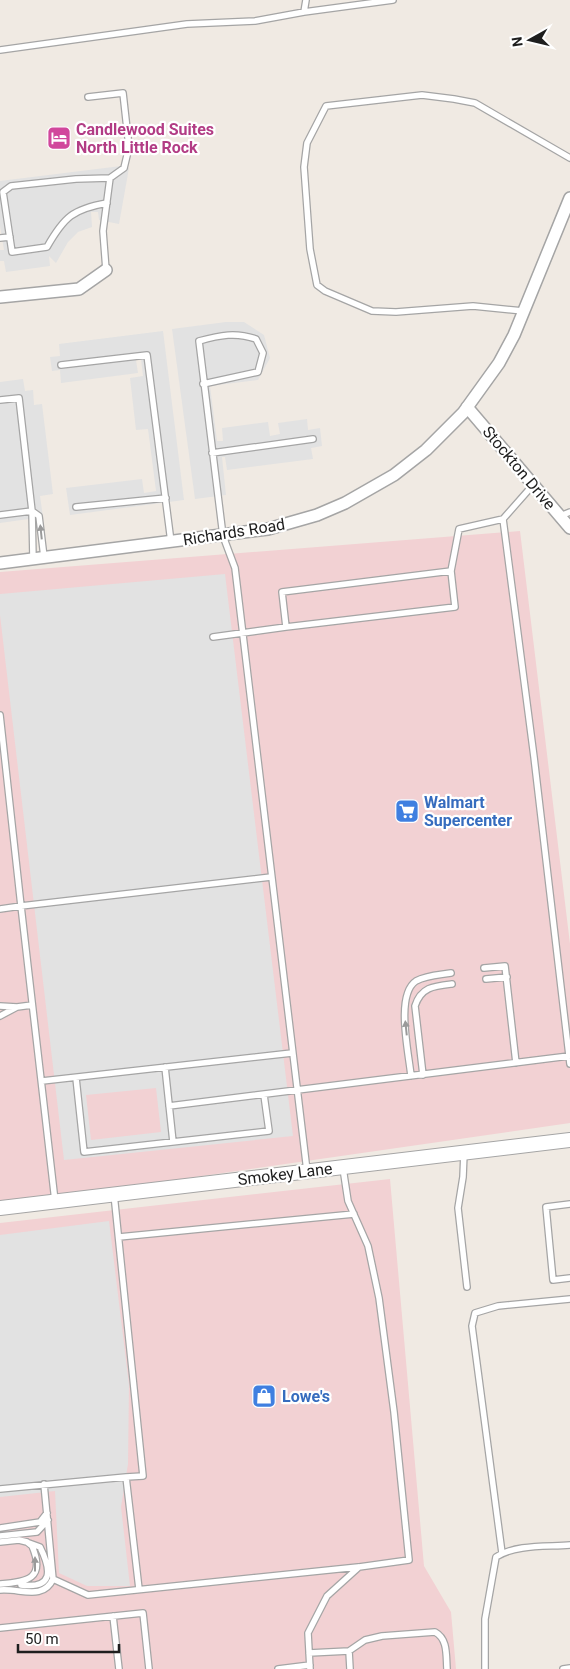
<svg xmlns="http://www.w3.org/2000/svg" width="570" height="1669" viewBox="0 0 570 1669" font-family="Roboto,sans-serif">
	<rect width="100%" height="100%" fill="#f0eae3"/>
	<path fill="#f2d1d3" d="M520,531L570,944V1123L0,1205V572Z
		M390,1179L424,1566L451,1612L456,1669H0V1223Z"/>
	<path fill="#e2e2e2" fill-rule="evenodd" d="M121,166L129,168L119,224L99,220L98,212H91L92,227L78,232L68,242L56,263L49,256L50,266L6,272L4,261H0V250H4L0,226V181Z
		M226,322H244L264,335L270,358L258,380L210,386L217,441H223L222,428L268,422L270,436L280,434L278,423L307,419L308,430L320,428L322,446L311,448L313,459L227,470L225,457H222L226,495L195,499L172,329Z
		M163,331L184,500L70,515L66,488L142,479L144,493L156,491L148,429L136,430L130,378L143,376L141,359L136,360L138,373L61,383L60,370L52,371L50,357L60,356L59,344Z
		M23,379L25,391L33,390L34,405L42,404L53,494L40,496L43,517L0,523V382Z
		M225,574L293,1136L64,1160L0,615V594ZM156,1088L161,1132L91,1140L86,1095Z
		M109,1221L129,1385L128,1464L121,1507L130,1586H87L59,1573L55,1491L0,1497V1235Z"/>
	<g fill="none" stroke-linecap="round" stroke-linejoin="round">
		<g stroke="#a5a5a5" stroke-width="8">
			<path id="service" d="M304,12L393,0
				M0,50L187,24L255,21L304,12L306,0
				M88,97L123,93L129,147L124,168L110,178L103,231L106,270
				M107,203C73,209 64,217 47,247L12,252L3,192L11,186L76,179L110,178
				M0,238L10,237
				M523,311L473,306L396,312L372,311L325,291L317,285L310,249L304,167L307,143L326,106L422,95L454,99L475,103L570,158
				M61,365L147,355L171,542
				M203,384L258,372L263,353L256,339C236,332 220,335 199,341L223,536L235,568L307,1171
				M0,400L19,398L32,511L0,515
				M212,453L313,439
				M533,485L503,519L534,757L570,1064
				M76,507L166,498
				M32,511L39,516L44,557
				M32,511L33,559
				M560,516L570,512
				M286,627L455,607L451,571
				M213,637L286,627L282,592L451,571L459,529L503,519
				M0,715L21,906L0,909
				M484,968L505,966L516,1063
				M486,979L507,977
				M0,1006L17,1007L0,1016
				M17,1007L32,1005
				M165,1067L173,1142
				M423,1075L415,1006C421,987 434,986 452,984
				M411,1076C409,1054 395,995 416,981C427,975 439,975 451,973
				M76,1078L84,1152L269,1131L264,1095
				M42,1081L292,1053
				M169,1106L569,1056
				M464,1153L463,1177L458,1208L467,1287
				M114,1194L143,1476L126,1477L139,1589
				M55,1201L21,906L271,877
				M570,1204L546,1207L553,1280L570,1278
				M119,1237L354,1214
				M0,1489L126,1477
				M0,1528L40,1522L47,1513
				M0,1536L37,1532L48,1520
				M0,1542L19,1540L27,1542L32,1546C46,1579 27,1582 0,1584
				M502,1553L472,1326L475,1313L498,1306L570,1299
				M53,1579L88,1595L358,1567
				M21,1585C53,1589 52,1571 40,1547L29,1543
				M0,1590C20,1588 43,1601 53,1579L44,1484
				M113,1616L119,1669
				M0,1628L143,1613L149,1669
				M349,1651L350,1669
				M309,1653L349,1651L365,1640L382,1636L435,1632C448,1639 446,1655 447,1669
				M278,1669L310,1665
				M310,1669L308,1633L327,1596L359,1567L409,1560L394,1412L379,1298L368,1246L348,1201L343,1168
				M485,1669V1619L496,1557C516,1544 547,1547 570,1545
				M563,1669L570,1668"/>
		</g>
		<g stroke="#a5a5a5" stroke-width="14">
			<path id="minor" d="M0,297L79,289L106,270
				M467,407L570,528
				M0,563L268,529L317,515L345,503L394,475L426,450L463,413L499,363L514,335L570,198"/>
		</g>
		<g stroke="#a5a5a5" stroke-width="16">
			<path id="tertiary" d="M0,1208L570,1140"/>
		</g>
		<use href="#service" stroke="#fff" stroke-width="5.5"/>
		<use href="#minor" stroke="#fff" stroke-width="11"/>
		<use href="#tertiary" stroke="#fff" stroke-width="14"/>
	</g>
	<defs><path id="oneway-solid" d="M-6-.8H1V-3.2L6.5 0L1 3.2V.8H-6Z" transform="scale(1.25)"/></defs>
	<g fill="#9a9a9a">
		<use href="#oneway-solid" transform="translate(41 532) rotate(-96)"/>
		<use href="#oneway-solid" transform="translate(406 1028) rotate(-96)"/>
		<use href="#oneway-solid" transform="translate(35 1564) rotate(-90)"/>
	</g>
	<defs>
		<g id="hotel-square" transform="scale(1.25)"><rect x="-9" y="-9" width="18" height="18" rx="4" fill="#d1479c" stroke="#fff"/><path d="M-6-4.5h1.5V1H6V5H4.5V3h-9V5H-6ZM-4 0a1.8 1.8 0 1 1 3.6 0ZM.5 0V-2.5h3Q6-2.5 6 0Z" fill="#fff"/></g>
		<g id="supermarket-square" transform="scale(1.25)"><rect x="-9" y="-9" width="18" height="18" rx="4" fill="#3f7fe0" stroke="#fff"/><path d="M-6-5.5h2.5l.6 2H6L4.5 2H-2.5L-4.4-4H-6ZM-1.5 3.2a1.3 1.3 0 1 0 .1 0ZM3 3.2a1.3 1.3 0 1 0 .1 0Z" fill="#fff"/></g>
		<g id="shop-square" transform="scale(1.25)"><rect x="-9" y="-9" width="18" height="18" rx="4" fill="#3f7fe0" stroke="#fff"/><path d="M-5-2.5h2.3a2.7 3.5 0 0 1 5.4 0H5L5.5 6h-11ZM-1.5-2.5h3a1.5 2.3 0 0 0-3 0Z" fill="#fff"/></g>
	</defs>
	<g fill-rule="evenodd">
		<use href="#hotel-square" x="59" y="138"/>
		<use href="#supermarket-square" x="407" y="811"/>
		<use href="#shop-square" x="264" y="1396"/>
	</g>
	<g text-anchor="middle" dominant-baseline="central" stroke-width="4.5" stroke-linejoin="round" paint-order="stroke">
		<g font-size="16" font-weight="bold" fill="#b23c85" stroke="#fff" text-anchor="start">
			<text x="76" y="129">Candlewood Suites<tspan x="76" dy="18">North Little Rock</tspan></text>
		</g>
		<g font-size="16" fill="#1e1e1e" stroke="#fff">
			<text transform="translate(519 468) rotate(50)">Stockton Drive</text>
			<text transform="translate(234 532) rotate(-9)">Richards Road</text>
			<text transform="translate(285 1174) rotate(-7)">Smokey Lane</text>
		</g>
		<g font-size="16" font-weight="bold" fill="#366cbe" stroke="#fff" text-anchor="start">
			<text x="424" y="802">Walmart<tspan x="424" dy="18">Supercenter</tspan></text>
			<text x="282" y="1396">Lowe's</text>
		</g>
	</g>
	<g transform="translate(530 40) rotate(262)" stroke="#ffffff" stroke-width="4" paint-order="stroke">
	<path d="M0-4L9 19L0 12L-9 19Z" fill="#1e1e1e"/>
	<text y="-8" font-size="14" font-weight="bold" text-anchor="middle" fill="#1e1e1e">N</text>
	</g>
	<path d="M18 1644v8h101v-8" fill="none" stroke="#1e1e1e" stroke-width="2.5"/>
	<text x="25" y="1644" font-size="15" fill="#1e1e1e" stroke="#ffffff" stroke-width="4" paint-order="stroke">50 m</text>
</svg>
